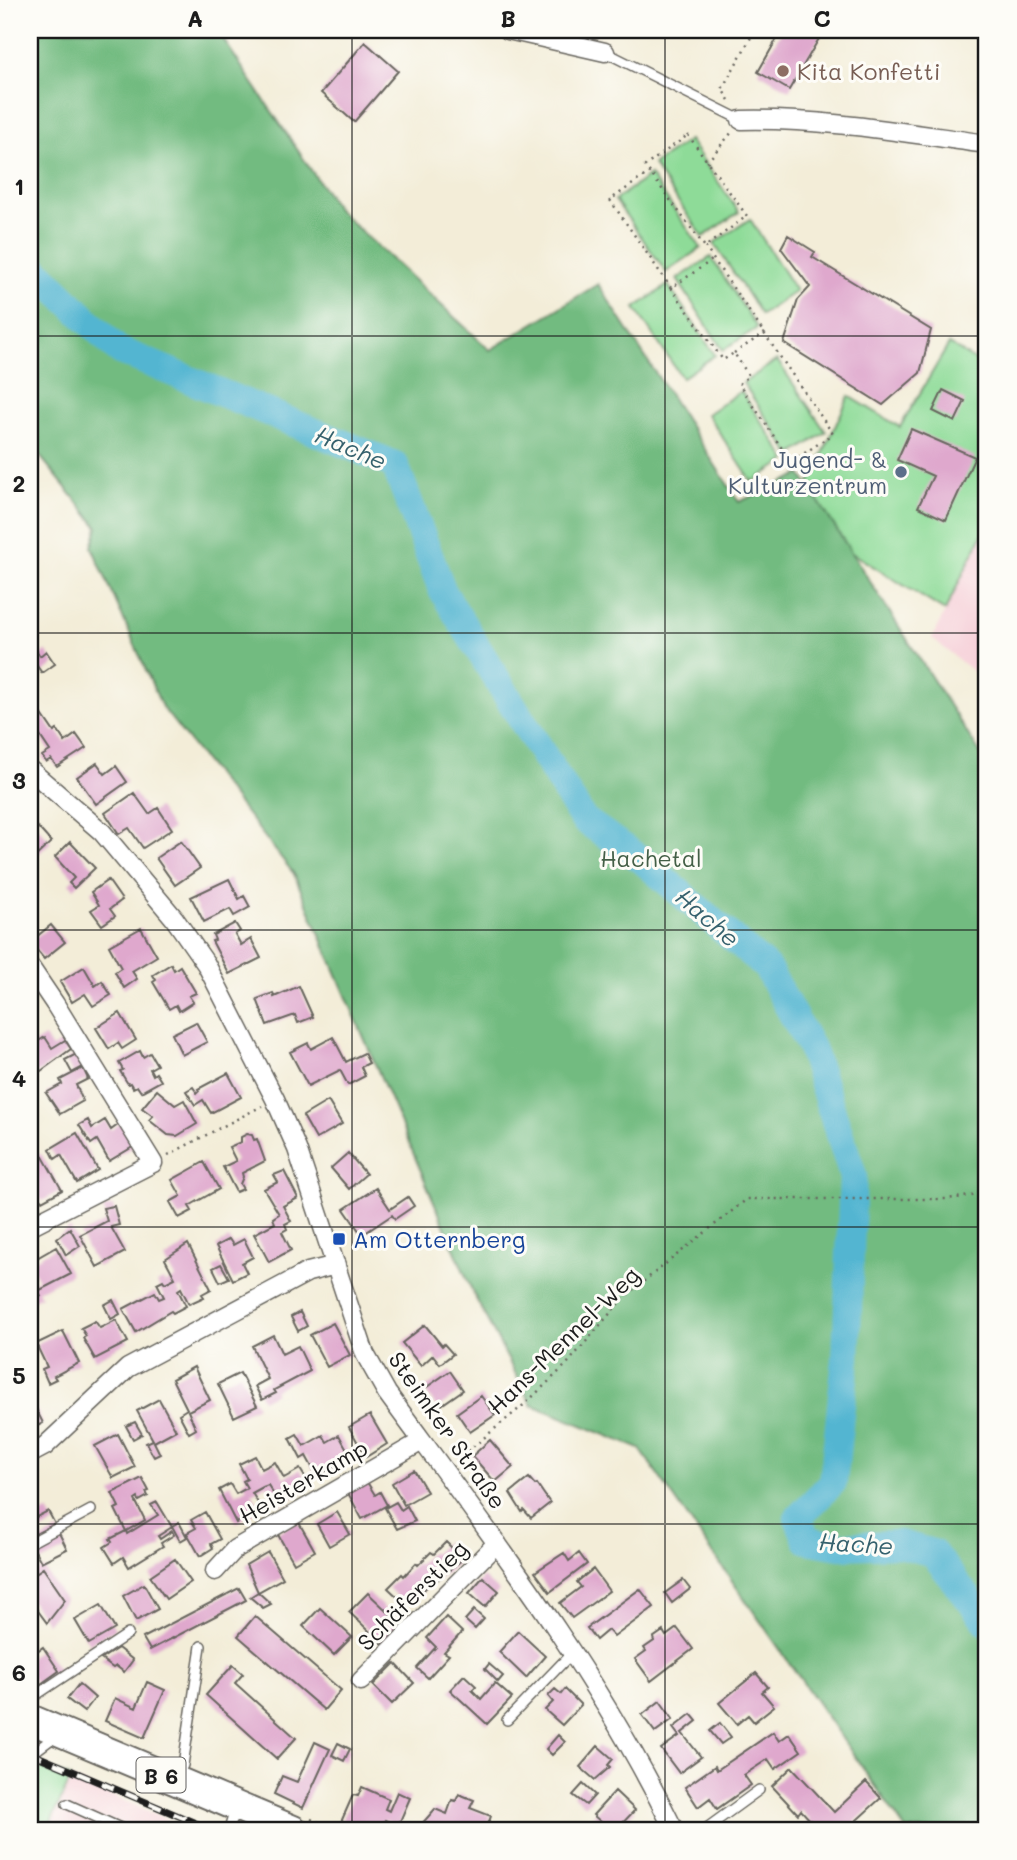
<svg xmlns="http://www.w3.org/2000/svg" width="1017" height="1860" viewBox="0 0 1017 1860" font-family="Mali,sans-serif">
	<rect width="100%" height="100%" fill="#fdfcf7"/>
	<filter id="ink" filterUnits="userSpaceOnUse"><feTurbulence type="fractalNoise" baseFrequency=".0143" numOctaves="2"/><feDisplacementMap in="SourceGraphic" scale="14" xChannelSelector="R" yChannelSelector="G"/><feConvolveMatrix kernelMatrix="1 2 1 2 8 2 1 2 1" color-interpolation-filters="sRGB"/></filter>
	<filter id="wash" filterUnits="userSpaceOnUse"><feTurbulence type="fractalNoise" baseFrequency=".00686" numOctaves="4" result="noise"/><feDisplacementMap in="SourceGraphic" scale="28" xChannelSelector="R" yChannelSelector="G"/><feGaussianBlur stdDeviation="1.57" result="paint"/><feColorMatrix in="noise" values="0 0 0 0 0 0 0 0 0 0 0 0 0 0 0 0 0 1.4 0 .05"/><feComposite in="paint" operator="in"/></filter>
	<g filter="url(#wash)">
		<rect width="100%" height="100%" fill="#f3edd8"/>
		<path fill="#f6cfd8" d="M987,525V683L932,638Z
			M71,1778L192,1830H47Z"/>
		<path fill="#8edb98" stroke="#557c5a" stroke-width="2" d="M689,140L739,212L703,237L653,165Z
			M650,175L701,248L666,272L615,200Z
			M750,219L796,291L761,315L714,243Z
			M711,257L757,328L723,350L677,279Z
			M668,285L715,355L682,378L635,308Z
			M949,344L987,368V525L945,611L794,517L849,396L900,427Z
			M777,360L826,432L791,455L743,383Z
			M741,391L787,460L752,482L707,414Z
			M34,1762L71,1778L47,1830L30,1829V1763Z"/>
		<path fill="#72bb80" stroke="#476c4e" stroke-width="2" d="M30,30H217L338,210L490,350L598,284L739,502L801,474L987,764V1830H906L640,1449L532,1405L473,1293L294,874L162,707L92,547L98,527L30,444Z"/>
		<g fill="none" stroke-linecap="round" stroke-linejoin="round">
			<path stroke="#53b5d1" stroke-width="28" d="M30,264L118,350L395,465L443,592L583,819L642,860L767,968L811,1048L853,1175L846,1359L833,1482L798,1518L807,1540L839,1546L900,1544L933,1553L987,1622"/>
		</g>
		<g id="blocks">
			<path fill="#dfa8cd" d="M782,30H824L789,90L758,72Z
				M365,42L398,71L354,122L321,93Z
				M788,235L815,252L812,257L931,330L920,373L883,405L784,343L798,300L810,287L781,248Z
				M943,390L965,401L955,422L933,411Z
				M911,429L975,457L946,520L918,507L933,476L897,460Z
				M30,641L40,656L46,651L55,664L42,673L32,659L30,660Z
				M41,713L54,732L57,730L65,742L76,734L86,748L57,767L51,759L46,762L42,756L50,751L30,721Z
				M97,763L105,774L116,766L127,782L96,804L77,777Z
				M134,793L149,814L158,808L172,829L143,848L129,828L119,834L105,813Z
				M34,823L51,842L30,862V826Z
				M181,841L200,868L175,885L156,858Z
				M70,842L95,868L74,888L69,883L74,878L55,857Z
				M229,879L239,899L244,896L250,907L234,916L230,909L204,922L191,897Z
				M108,880L122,900L110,909L115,916L102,925L91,910L99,905L91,892Z
				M235,923L240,931L235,934L241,945L251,939L261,958L229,974L212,941L215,940L213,935Z
				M51,925L65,942L44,959L30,942Z
				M141,928L157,956L132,971L137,979L124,988L115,972L121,968L109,946Z
				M171,964L174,970L180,966L196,993L189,996L193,1002L179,1011L176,1005L169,1009L153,982L156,980L153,975Z
				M84,967L95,986L102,981L111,995L93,1006L85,994L72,1002L60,982Z
				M299,986L313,1017L298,1023L295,1015L267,1025L257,999L273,993L274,997Z
				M120,1013L136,1040L122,1049L118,1043L109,1049L96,1028Z
				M196,1022L207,1042L182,1055L172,1034Z
				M45,1037L52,1048L65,1040L71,1049L41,1071L30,1076V1046Z
				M333,1037L346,1062L364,1053L369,1063L361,1067L365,1076L348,1085L340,1070L308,1086L290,1052L308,1043L311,1049Z
				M140,1051L143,1057L150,1053L157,1065L150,1069L153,1075L156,1073L161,1081L141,1092L137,1086L133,1088L130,1083L128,1084L120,1071L123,1070L119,1063Z
				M80,1052L87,1065L72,1073L65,1060Z
				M83,1068L88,1079L76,1085L83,1101L60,1114L46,1093L62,1084L60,1080Z
				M228,1073L241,1097L211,1113L203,1100L195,1105L186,1091L193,1087L197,1093L199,1091L198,1089Z
				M157,1090L175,1105L184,1100L197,1124L177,1136L168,1135L149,1120L153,1116L142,1108Z
				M328,1101L342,1124L316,1139L303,1116Z
				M88,1120L92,1128L105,1120L111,1130L122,1122L136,1145L109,1161L97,1140L91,1144L79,1125Z
				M77,1133L98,1170L77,1183L61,1155L55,1159L50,1149Z
				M247,1134L252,1135L254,1140L257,1139L265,1161L242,1173L243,1177L240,1184L243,1189L236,1192L223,1167L236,1161L229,1147L241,1142V1137Z
				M33,1152L42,1155L62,1190L42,1201L37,1193L33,1195L30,1189V1154Z
				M348,1153L366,1174L349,1189L331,1168Z
				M204,1162L219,1189L189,1206L192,1211L179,1218L170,1202L181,1196L172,1180Z
				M284,1171L298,1198L283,1206L291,1221L285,1224L287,1229L282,1232L291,1250L269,1262L254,1234L275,1223L273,1218L279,1214L264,1189L278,1182L274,1175Z
				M376,1188L390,1209L408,1197L414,1206L395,1219L392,1215L362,1235L344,1209Z
				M114,1206L119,1225L111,1227L125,1252L97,1267L80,1235L107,1221L103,1208Z
				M70,1228L80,1246L66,1255L57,1238Z
				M229,1239L233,1245L244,1239L253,1257L242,1263L247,1273L233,1280L216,1246Z
				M188,1244L211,1289L202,1294L204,1297L189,1304L181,1288L178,1290L186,1306L173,1313L171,1311L136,1332L123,1309L155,1292L159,1299L164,1297L157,1283L163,1280L165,1283L175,1278L165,1259Z
				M56,1247L71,1274L38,1291L41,1296L34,1300L30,1291V1282L38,1280L30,1262Z
				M221,1264L229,1278L220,1282L213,1268Z
				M113,1300L120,1314L111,1319L104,1305Z
				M300,1312L307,1326L298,1331L291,1317Z
				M116,1320L128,1342L95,1359L83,1338L86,1336L81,1328L95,1321L100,1328Z
				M333,1323L350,1355L327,1367L310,1335Z
				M425,1325L442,1346L444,1344L453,1354L440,1364L433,1355L421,1366L402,1343Z
				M63,1331L79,1363L54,1376L56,1379L48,1383L42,1369L47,1367L36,1344Z
				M273,1335L282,1354L298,1346L310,1371L274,1390L276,1393L262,1400L255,1386L268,1379L252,1346Z
				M194,1367L210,1400L188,1411L196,1429L189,1433L179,1414L187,1409L172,1379Z
				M450,1371L463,1390L437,1408L424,1389Z
				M240,1373L257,1406L234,1417L218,1384Z
				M481,1396L495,1415L470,1432L457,1413Z
				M30,1397L43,1423L30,1430Z
				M159,1399L176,1430L154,1442L160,1454L154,1457L146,1443L153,1440L137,1411Z
				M370,1415L387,1444L366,1457L349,1427Z
				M135,1422L142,1434L133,1439L126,1426Z
				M118,1434L135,1467L113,1478L95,1446Z
				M297,1434L304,1446L323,1435L327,1442L339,1435L352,1458L317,1476L306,1456L301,1459L290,1438Z
				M490,1440L513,1467L495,1482L472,1456Z
				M255,1456L262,1469L275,1462L284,1478L300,1469L311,1487L280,1505L268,1485L263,1487L252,1493L261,1508L236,1523L219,1490L230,1484L236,1494L247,1488L243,1481L247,1479L239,1464Z
				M414,1470L427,1492L404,1505L392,1483Z
				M142,1478L149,1491L146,1492L148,1496L139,1501L138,1498L135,1500L145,1520L126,1531L115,1509L119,1507L112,1493Z
				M529,1478L535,1485L537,1484L550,1503L531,1518L524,1510L522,1512L510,1493Z
				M367,1482L375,1495L380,1492L387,1505L362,1519L348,1493Z
				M157,1502L172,1527L158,1536L160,1539L172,1531L174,1535L161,1543L163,1546L129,1567L123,1557L114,1563L104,1547L112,1542L110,1539L126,1531L127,1534L158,1515L151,1505Z
				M396,1502L401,1510L407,1506L415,1521L397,1529L385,1508Z
				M48,1511L55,1524L30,1537V1520Z
				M205,1512L220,1539L211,1544L213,1548L200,1556L187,1533L196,1528L191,1520Z
				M337,1512L350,1534L329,1546L317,1524Z
				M298,1521L315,1551L294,1563L277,1533Z
				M179,1522L187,1537L180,1541L172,1526Z
				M58,1531L67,1549L41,1562L32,1545Z
				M446,1542L463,1559L435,1582L433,1580L421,1593L419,1590L405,1604L388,1588L402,1574L404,1576L416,1563L418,1565L431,1552L434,1554Z
				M268,1552L283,1578L258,1592L246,1565Z
				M564,1553L569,1561L579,1553L587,1564L550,1592L535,1572Z
				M175,1559L191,1582L166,1599L150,1576Z
				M43,1568L65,1600L47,1623L30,1600V1577Z
				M593,1569L609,1591L572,1618L560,1603L581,1587L577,1582Z
				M483,1577L499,1591L485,1607L469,1593Z
				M683,1580L690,1589L672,1603L665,1593Z
				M144,1584L158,1609L136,1621L123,1596Z
				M239,1588L246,1600L150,1650L143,1638Z
				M640,1589L654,1607L614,1637L608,1630L596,1640L587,1628Z
				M258,1592L271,1604L263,1608L250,1597Z
				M368,1593L402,1625L384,1645L349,1612Z
				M101,1605L115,1629L89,1644L75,1620Z
				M320,1608L352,1637L334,1655L303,1626Z
				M474,1610L484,1619L475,1629L465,1620Z
				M255,1616L341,1690L324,1710L238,1636Z
				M446,1617L462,1632L444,1652L449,1655L428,1678L417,1668L436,1647L427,1638Z
				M677,1628L693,1649L651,1681L635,1659L646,1651L644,1648L654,1641L653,1638L663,1631L666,1636Z
				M518,1631L545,1656L526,1678L499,1652Z
				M43,1647L59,1671L38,1686L30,1674V1656Z
				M118,1648L133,1660L124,1672L116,1666L113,1668L101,1659Z
				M395,1663L414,1683L392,1704L373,1685Z
				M489,1664L503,1676L498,1682L485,1669Z
				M233,1665L243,1674L235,1683L296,1738L277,1759L206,1695Z
				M756,1673L768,1687L762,1692L774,1706L754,1722L748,1715L737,1724L719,1703Z
				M464,1675L476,1686L472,1690L481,1699L495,1683L512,1698L487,1724L450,1690Z
				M147,1682L165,1690L144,1738L105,1721L115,1698L136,1708Z
				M79,1684L95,1698L84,1712L67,1699Z
				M555,1689L561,1694L565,1689L581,1705L562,1725L545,1710L553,1702L548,1696Z
				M660,1701L673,1719L655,1732L642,1715Z
				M691,1714L697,1721L682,1733L701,1757L679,1773L661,1749L679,1736L673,1728Z
				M720,1723L731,1737L721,1744L710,1731Z
				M773,1732L779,1741L789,1734L801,1751L775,1769L768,1759L744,1775L751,1785L717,1809L710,1798L698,1807L685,1787L715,1766L717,1770Z
				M558,1735L565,1742L552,1755L546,1749Z
				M315,1742L330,1749L303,1808L274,1794L282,1776L297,1782Z
				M338,1743L350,1749L344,1761L332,1755Z
				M598,1746L613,1759L608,1765L610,1767L595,1780L580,1767Z
				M792,1767L834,1812L866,1782L881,1798L846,1830H799L810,1820L801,1810L798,1814L772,1786Z
				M583,1784L595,1795L586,1805L573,1795Z
				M362,1787L389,1799L385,1809L389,1811L397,1792L410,1798L398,1826L385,1820L380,1830H360L341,1822L353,1795L358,1796Z
				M615,1791L635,1810L616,1830H610L593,1815Z
				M459,1794L474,1800L470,1808L491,1816L486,1830H464L457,1827L456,1830H423L419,1827L435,1809L447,1814L452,1800L456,1801Z"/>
		</g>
	</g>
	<g filter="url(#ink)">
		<use href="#blocks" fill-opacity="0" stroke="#67655e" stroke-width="2"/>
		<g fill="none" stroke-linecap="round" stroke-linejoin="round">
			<g stroke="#67655e" stroke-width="12">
				<path id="lane" d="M605,52L741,120
					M30,1543L91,1510
					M30,1699L128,1634
					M507,1720L572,1653
					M30,1755L57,1735
					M177,1778L183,1765L201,1646
					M67,1804L125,1830
					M229,1830L235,1809
					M704,1830L759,1790"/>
			</g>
			<g stroke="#67655e" stroke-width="21">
				<path id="street" d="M508,30L605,52
					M741,120C823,118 906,133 987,144
					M30,770L102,832L174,918L206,964L275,1099L297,1149L365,1354L387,1393C491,1535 597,1672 674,1830
					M30,967L55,1004L153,1163L30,1226
					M30,1454L45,1446L128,1368L308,1272L336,1265
					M215,1571L235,1549L422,1441
					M361,1681L497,1543"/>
			</g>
			<g stroke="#67655e" stroke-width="32">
				<path id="primary" d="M30,1719L293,1830"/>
			</g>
			<path stroke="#67655e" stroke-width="2.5" stroke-dasharray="2 5" stroke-linecap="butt" d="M729,100L722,89L755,30
				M688,135L747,216L705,247L645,166Z
				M707,162L732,132
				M650,172L610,200L671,288L712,260
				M671,288L723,360L734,353L749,376L739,384L791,462L833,434L705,247
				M734,353L765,333
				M168,1155L262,1106
				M457,1460L526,1403L567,1364L624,1297L747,1199H947L987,1194
				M311,1819L337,1830"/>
			<use href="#lane" stroke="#fff" stroke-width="9"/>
			<use href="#street" stroke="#fff" stroke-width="18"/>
			<use href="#primary" stroke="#fff" stroke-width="28"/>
			<g stroke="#1c1c1c" stroke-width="7">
				<path id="rail" d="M30,1753L212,1830"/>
			</g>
			<use href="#rail" stroke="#fdfcf7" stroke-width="4.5" stroke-dasharray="13" stroke-linecap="butt"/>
		</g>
	</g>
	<path fill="none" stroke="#1c1c1c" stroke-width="2" stroke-opacity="0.55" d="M352,30V1830M665,30V1830M30,336H987M30,633H987M30,930H987M30,1227H987M30,1524H987"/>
	<circle fill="#8d6e63" stroke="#fdfcf7" stroke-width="2.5" cx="783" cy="71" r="7"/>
	<circle fill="#5c6f8a" stroke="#fdfcf7" stroke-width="2.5" cx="901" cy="472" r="7"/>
	<rect fill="#1a4fb4" stroke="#fdfcf7" stroke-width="2.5" x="332" y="1232" width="14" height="14" rx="3.5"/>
	<g text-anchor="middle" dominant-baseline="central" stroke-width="6" stroke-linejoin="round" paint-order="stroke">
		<rect fill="#fdfcf7" stroke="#605f5e" stroke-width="2" x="136.5" y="1757.5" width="49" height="35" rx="5"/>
		<g font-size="21" font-weight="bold" fill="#1c1c1c">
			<text x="161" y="1775">B 6</text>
		</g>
		<g font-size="23" fill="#785e54" stroke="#fdfcf7" text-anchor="start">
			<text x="797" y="71">Kita Konfetti</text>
		</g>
		<g font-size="23" fill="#4e5e75" stroke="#fdfcf7" text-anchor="end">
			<text x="887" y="459">Jugend- &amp;<tspan x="887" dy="26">Kulturzentrum</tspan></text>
		</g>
		<g font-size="23" fill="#445f47" stroke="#fdfcf7">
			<text x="651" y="858">Hachetal</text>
		</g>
		<g font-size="23" fill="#164399" stroke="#fdfcf7" text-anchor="start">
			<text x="353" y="1239">Am Otternberg</text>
		</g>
		<g font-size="23" fill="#1c1c1c" stroke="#fdfcf7">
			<text transform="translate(563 1340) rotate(-44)">Hans-Mennel-Weg</text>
			<text transform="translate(448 1430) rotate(55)">Steimker Straße</text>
			<text transform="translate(303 1481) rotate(-30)">Heisterkamp</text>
			<text transform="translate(412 1595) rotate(-45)">Schäferstieg</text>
		</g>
		<g font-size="24" font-style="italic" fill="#35616d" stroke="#fdfcf7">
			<text transform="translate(351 447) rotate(23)">Hache</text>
			<text transform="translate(708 917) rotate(41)">Hache</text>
			<text transform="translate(856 1543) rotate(4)">Hache</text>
		</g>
	</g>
	<rect width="1017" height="1860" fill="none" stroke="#fdfcf7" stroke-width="77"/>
	<rect x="38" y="38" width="940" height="1784" fill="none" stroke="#1c1c1c" stroke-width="2.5"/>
	<g font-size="23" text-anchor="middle" font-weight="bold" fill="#1c1c1c">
		<text x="195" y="27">A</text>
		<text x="508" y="27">B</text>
		<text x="822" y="27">C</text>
		<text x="19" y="195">1</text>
		<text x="19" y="492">2</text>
		<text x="19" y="789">3</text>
		<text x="19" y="1087">4</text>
		<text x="19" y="1384">5</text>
		<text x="19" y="1681">6</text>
	</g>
</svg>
